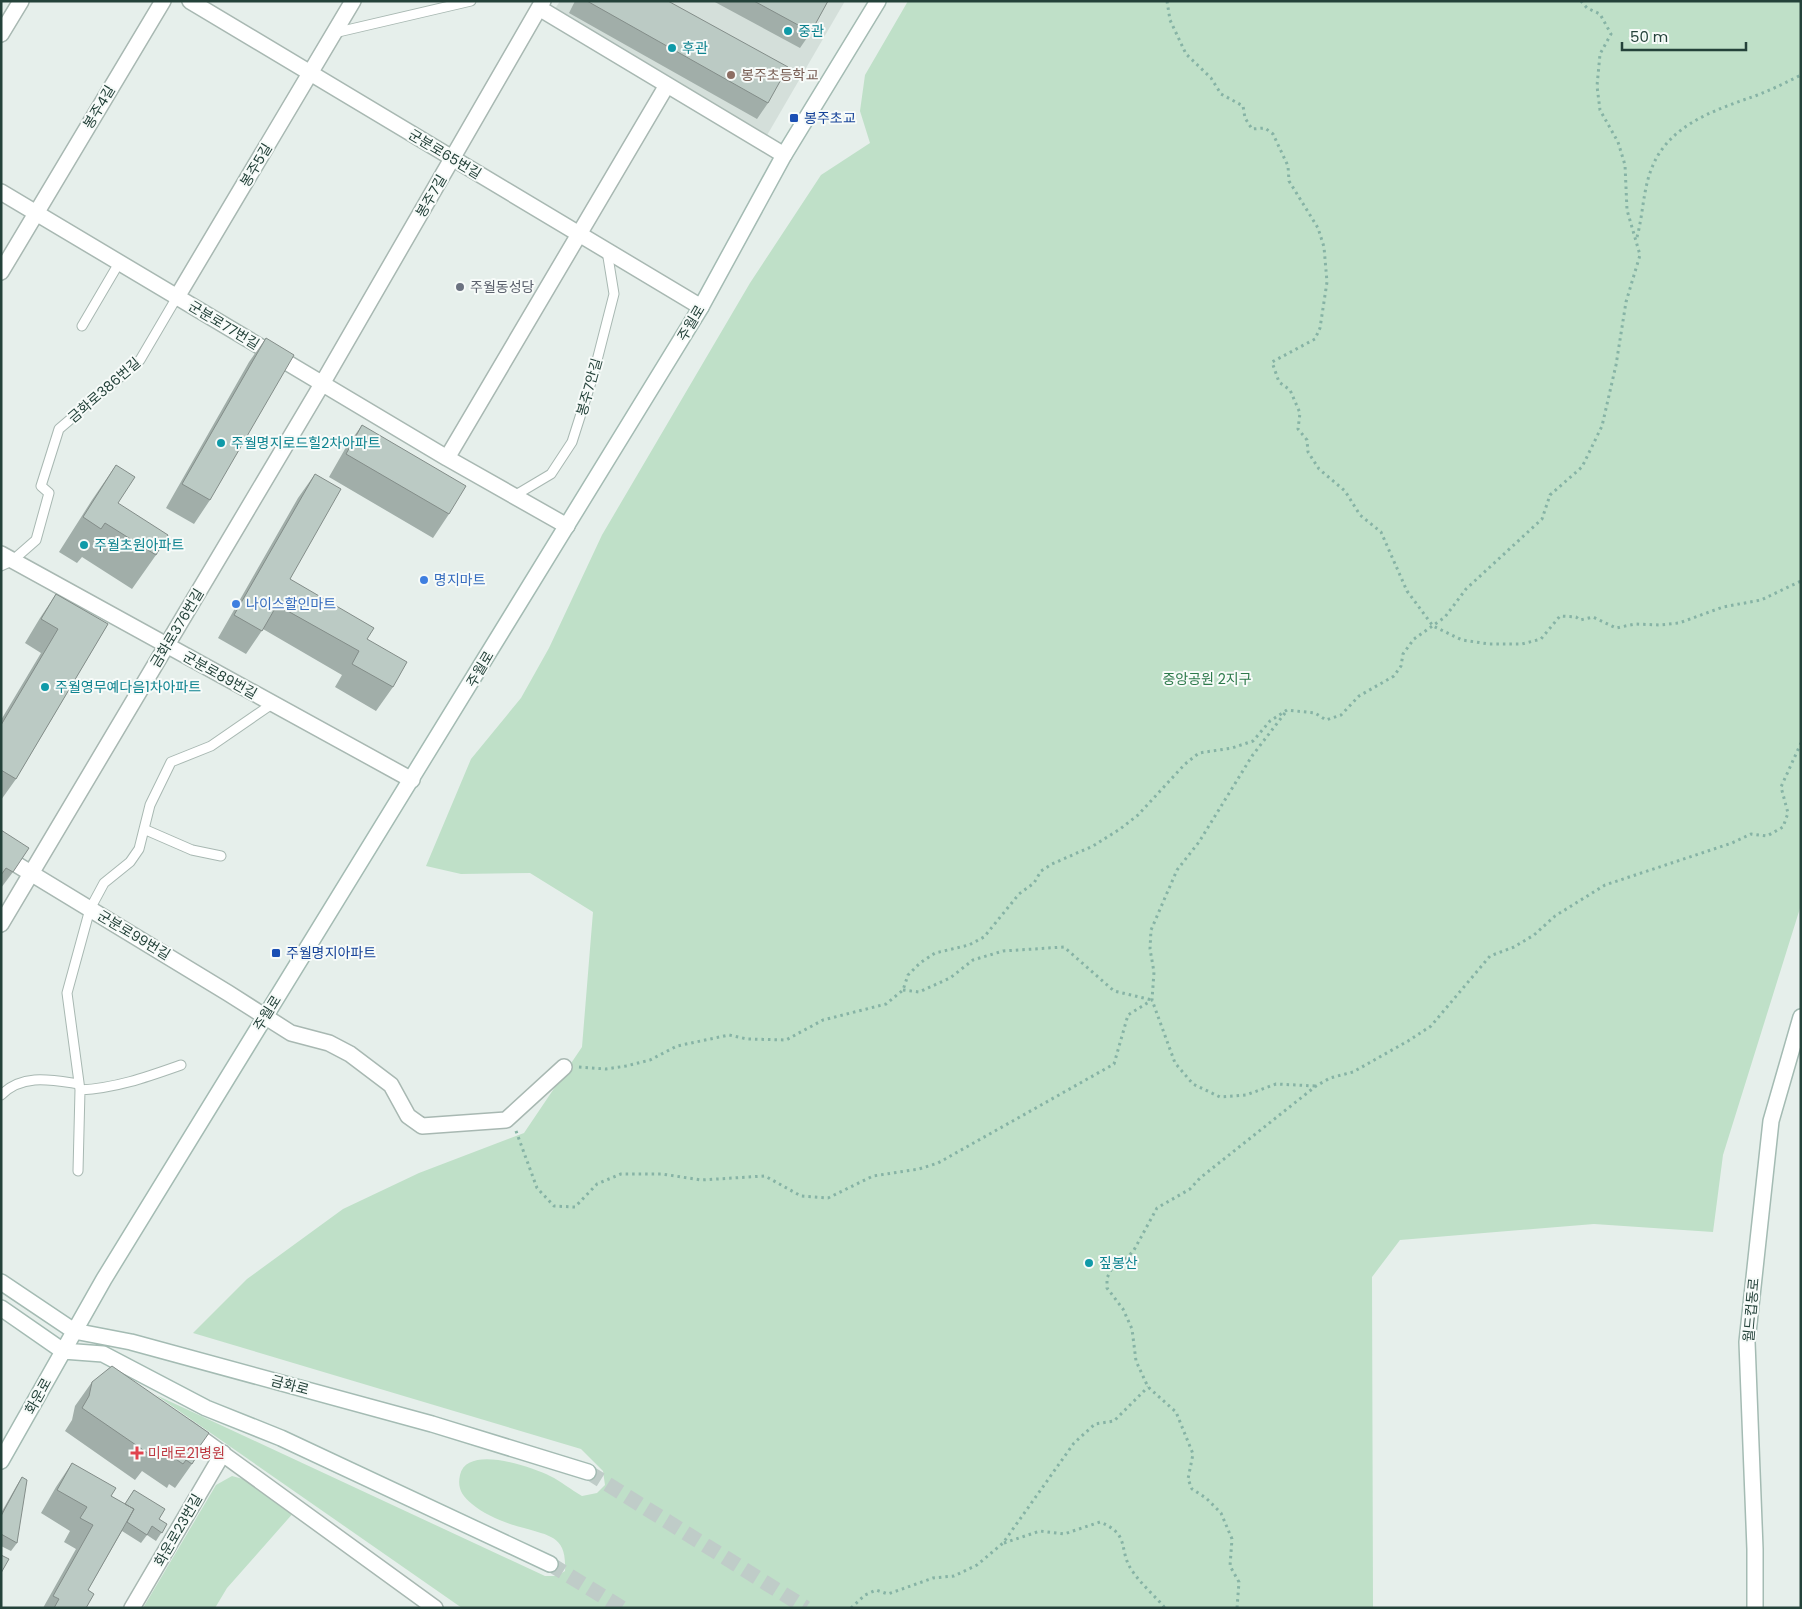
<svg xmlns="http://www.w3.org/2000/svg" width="1802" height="1609" viewBox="0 0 1802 1609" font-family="Poppins,'Noto Sans KR',sans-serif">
	<rect width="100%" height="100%" fill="#e6efeb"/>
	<path fill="#d4dfda" d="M560,1H845L766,137L553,12Z"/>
	<path fill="#bfe0c8" d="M908,1H1801V905L1723,1155L1713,1232L1594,1224L1400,1240L1372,1277L1373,1608H462L156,1395L545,1576H557L565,1571C567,1536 550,1536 524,1528C507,1524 485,1515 472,1504C462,1496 457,1488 460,1475C467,1444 532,1467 550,1476C561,1481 571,1490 582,1496L597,1493L605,1485L603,1471L581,1449L193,1333L247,1279L343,1209L419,1173L524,1133L582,1047L593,912L530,873L461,874L426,866L471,759L521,698L549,648L602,535L750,283L821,175L870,143L860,111L865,75Z
		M232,1476L243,1479L295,1511L227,1588L215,1608H143L216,1485Z"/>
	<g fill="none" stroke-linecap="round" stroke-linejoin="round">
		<path stroke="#bfccc8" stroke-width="15" stroke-dasharray="15 8" stroke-linecap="butt" d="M588,1472L806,1608
			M550,1564L622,1608"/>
		<g stroke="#a8b8b2" stroke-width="11">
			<path id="lane" d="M334,33L471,1
				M82,326L119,263
				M514,496L551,474L572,442L593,376L614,294L607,251
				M1,566L12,561L36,540L49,493L41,486L59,429L140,360L177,297
				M146,830L192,850L221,856
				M80,1090C117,1088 147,1077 181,1065
				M1,1095C23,1073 52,1080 79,1084
				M78,1171L80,1090L67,993L90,909L104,883L130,862L139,849L150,805L171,762L211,746L272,704"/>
		</g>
		<g stroke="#a8b8b2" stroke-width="18">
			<path id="street" d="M190,1L701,307
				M539,8L784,155
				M1,34L21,1
				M1,192L447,458L567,526
				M1,272L163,1
				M177,297L353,1
				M447,458L667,85
				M1,554L412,780
				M1,855L228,993L291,1033L329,1043L350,1054L391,1085L408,1116L422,1126L506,1120L564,1067
				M1,924L322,384L543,1
				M187,1428L435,1608
				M132,1608L223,1453"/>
		</g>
		<g stroke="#a4bbb3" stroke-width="18">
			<path id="secondary" d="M1,1282L74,1331L131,1342L432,1424L588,1472
				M1,1308L63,1351L103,1354L206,1408L281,1438L550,1564
				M1,1461L104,1279L701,307L784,155L878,1
				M1755,1608V1549L1747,1342L1771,1121L1801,1017"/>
		</g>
		<path stroke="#86b3a5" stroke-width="3" stroke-dasharray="2.5 4" stroke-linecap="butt" d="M1167,1L1170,20L1186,54L1211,78L1221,94L1243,106L1245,118L1252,129L1265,128L1273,134L1288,166L1289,181L1318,228L1324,247L1327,282L1320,328L1315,339L1272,362L1279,382L1290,390L1300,413L1298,429L1307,440L1308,452L1319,469L1345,491L1360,515L1381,532L1407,591L1433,626L1462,640L1489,644H1522L1541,639L1560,616L1576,617L1580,620L1593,617L1616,628L1635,624L1660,625L1679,623L1723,607L1761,600L1801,581
			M1637,237C1643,215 1643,191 1651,170C1667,126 1712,111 1752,97C1769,91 1785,83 1801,75
			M1285,713L1252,756L1199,842L1177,870L1151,930L1150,949L1154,972L1152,1000L1175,1063L1193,1084L1220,1097L1246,1095L1276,1084L1316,1086
			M903,990L919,992L950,978L973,960L1003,951L1064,947L1114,991L1152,1000
			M579,1067L606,1069L626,1066L650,1060L677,1046L729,1035L747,1039L786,1040L823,1020L886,1004L903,990L908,975L920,963L935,953L969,945L984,937L1019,894L1034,883L1041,871L1052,864L1093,846L1120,829L1138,815L1185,764L1199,753L1232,748L1253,741L1270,721L1287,710L1315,713L1326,720L1341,715L1359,696L1394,676L1401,666L1403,654L1414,639L1445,617L1466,589L1542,519L1550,495L1582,467L1602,426L1616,365L1626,302L1640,255L1627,210L1625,165L1618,142L1600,110L1597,86L1600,54L1611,34L1600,14L1587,8L1581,1
			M516,1131L537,1188L554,1206L575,1207L597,1184L621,1174H662L701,1180L765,1176L801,1196L828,1198L873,1176L919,1169L938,1163L1114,1064L1128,1015L1152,1000
			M1004,1543L1040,1531L1064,1534L1100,1522C1132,1535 1117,1550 1133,1572C1142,1585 1155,1596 1165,1608
			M851,1608L865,1595L876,1590L888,1594L933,1578L954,1576L977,1565L1003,1543L1074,1443L1095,1424L1114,1421L1148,1387
			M1237,1608L1239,1582L1230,1566L1232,1539L1221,1513L1206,1498L1192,1489L1188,1479L1193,1454L1176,1412L1148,1387L1136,1361L1132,1329L1123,1309L1107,1288V1278L1112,1268L1128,1257L1134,1250L1157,1208L1190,1189L1200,1178L1316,1086L1330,1078L1353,1072L1408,1041L1431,1026L1490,956L1514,947L1534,935L1555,916L1605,885L1732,843L1751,834L1767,836L1783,827L1788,813L1781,787L1801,743"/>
		<use href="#lane" stroke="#fff" stroke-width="9"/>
		<use href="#street" stroke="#fff" stroke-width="15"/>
		<use href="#secondary" stroke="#fff" stroke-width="15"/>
	</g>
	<path fill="#a1aea9" d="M575,1H668L768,103L757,119L569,13Z
		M713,1H828L811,32L800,48Z
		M266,338L210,500L194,524L166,508L249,362Z
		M362,425L449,514L433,538L329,477L345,449Z
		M116,465L118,503L156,555L132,589L82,557L77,563L59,552L92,500Z
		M315,474L290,579L367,639L393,687L376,711L335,687L342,675L263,629L246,654L218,638L298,498Z
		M56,594L108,624L16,779L1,800V720L41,653L25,643L40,618Z
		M1,830L13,872L1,888Z
		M92,1382L197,1450L192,1464L175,1488L169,1484L167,1488L142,1471L135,1480L65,1431L72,1420L75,1406Z
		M72,1463L111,1496L125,1504L134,1490L159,1519L167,1524L156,1541L147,1535L141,1543L122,1531L88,1590L86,1608H43L76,1549L64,1542L70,1531L41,1513L56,1487Z
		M22,1477L17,1543L11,1551L1,1546V1513L17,1485Z"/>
	<path fill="#bbcac4" stroke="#838d89" d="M587,1H668L788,67L768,103Z
		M754,1H828L811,32Z
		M266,338L294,355L210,500L182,484Z
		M362,425L466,486L449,514L346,454Z
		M116,465L135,477L118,503L168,535L156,555L105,523L101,529L83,517Z
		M315,474L341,489L290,579L374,628L367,639L407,662L393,687L352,664L359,651L277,605L262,631L234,615Z
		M56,594L108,624L16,779L1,770V725L58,629L41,619Z
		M1,830L29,848L13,872L6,868L1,875Z
		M112,1366L209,1433L197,1450L200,1451L192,1464L186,1460L183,1464L158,1447L152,1456L82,1408L89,1396L92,1382Z
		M72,1463L116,1488L111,1496L134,1509L88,1590L94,1594L86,1608H54L59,1599L53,1596L93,1525L80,1518L87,1507L57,1490Z
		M22,1477L27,1480L17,1543L1,1534V1516Z
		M134,1490L165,1509L159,1519L167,1524L162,1533L152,1526L147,1535L127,1522L134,1509L125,1504Z
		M1,1555L9,1559L1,1573Z"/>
	<g fill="#0f9aa8" stroke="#f7fbf9" stroke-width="2">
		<circle cx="788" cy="31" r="5"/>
		<circle cx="672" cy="48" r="5"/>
		<circle cx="221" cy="443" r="5"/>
		<circle cx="84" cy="545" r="5"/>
		<circle cx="45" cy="687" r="5"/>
		<circle cx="1089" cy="1263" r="5"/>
	</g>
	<circle fill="#8d6e63" stroke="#f7fbf9" stroke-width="2" cx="731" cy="75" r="5"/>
	<g fill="#1a4fb4" stroke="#f7fbf9" stroke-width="2">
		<rect x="789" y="113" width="10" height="10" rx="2.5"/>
		<rect x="271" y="948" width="10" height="10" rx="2.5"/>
	</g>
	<circle fill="#6b7280" stroke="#f7fbf9" stroke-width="2" cx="460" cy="287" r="5"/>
	<g fill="#3f7fe0" stroke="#f7fbf9" stroke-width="2">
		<circle cx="424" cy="580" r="5"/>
		<circle cx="236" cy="604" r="5"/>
	</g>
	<path fill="#e0444e" stroke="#f7fbf9" stroke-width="2" d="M134.5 1445.5h5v5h5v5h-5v5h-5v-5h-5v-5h5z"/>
	<g text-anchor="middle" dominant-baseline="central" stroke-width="4" stroke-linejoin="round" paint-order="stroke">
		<g font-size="14" fill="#0d838f" stroke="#f7fbf9" text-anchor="start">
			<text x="798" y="31">중관</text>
			<text x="682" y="48">후관</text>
			<text x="231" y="443">주월명지로드힐2차아파트</text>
			<text x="94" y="545">주월초원아파트</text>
			<text x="55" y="687">주월영무예다음1차아파트</text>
			<text x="1099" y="1263">짚봉산</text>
		</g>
		<g font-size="14" fill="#785e54" stroke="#f7fbf9" text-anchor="start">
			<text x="741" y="75">봉주초등학교</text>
		</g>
		<g font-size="14" fill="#24423a" stroke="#f7fbf9">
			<text transform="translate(99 107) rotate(-59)">봉주4길</text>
			<text transform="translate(445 154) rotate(31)">군분로65번길</text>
			<text transform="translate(256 165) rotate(-59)">봉주5길</text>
			<text transform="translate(431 196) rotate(-60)">봉주7길</text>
			<text transform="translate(691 323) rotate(-59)">주월로</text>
			<text transform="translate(224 325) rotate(31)">군분로77번길</text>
			<text transform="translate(589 387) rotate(-74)">봉주7안길</text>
			<text transform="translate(104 390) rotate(-41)">금화로386번길</text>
			<text transform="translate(177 628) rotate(-59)">금화로376번길</text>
			<text transform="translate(480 669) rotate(-59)">주월로</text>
			<text transform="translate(220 675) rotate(29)">군분로89번길</text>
			<text transform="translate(134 935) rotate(31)">군분로99번길</text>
			<text transform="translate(267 1013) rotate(-58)">주월로</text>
			<text transform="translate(1751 1310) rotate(-85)">월드컵동로</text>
			<text transform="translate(290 1385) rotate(15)">금화로</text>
			<text transform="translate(38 1396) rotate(-61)">화운로</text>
			<text transform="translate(178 1530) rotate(-60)">화운로23번길</text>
		</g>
		<g font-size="14" fill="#164399" stroke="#f7fbf9" text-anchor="start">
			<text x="804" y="118">봉주초교</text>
			<text x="286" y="953">주월명지아파트</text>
		</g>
		<g font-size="14" fill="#5b616d" stroke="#f7fbf9" text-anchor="start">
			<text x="470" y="287">주월동성당</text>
		</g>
		<g font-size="14" fill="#366cbe" stroke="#f7fbf9" text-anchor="start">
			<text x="434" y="580">명지마트</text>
			<text x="246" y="604">나이스할인마트</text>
		</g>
		<g font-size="14" fill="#2d7a4b" stroke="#f7fbf9">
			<text x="1207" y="679">중앙공원 2지구</text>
		</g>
		<g font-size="14" fill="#be3a42" stroke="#f7fbf9" text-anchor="start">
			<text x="148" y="1453">미래로21병원</text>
		</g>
	</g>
	<rect width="1802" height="1609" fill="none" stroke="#24423a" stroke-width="5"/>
	<path d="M1622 42v8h124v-8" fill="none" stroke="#24423a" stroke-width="2.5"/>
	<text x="1630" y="42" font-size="15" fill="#24423a" stroke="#f7fbf9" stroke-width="4" paint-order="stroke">50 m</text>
</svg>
